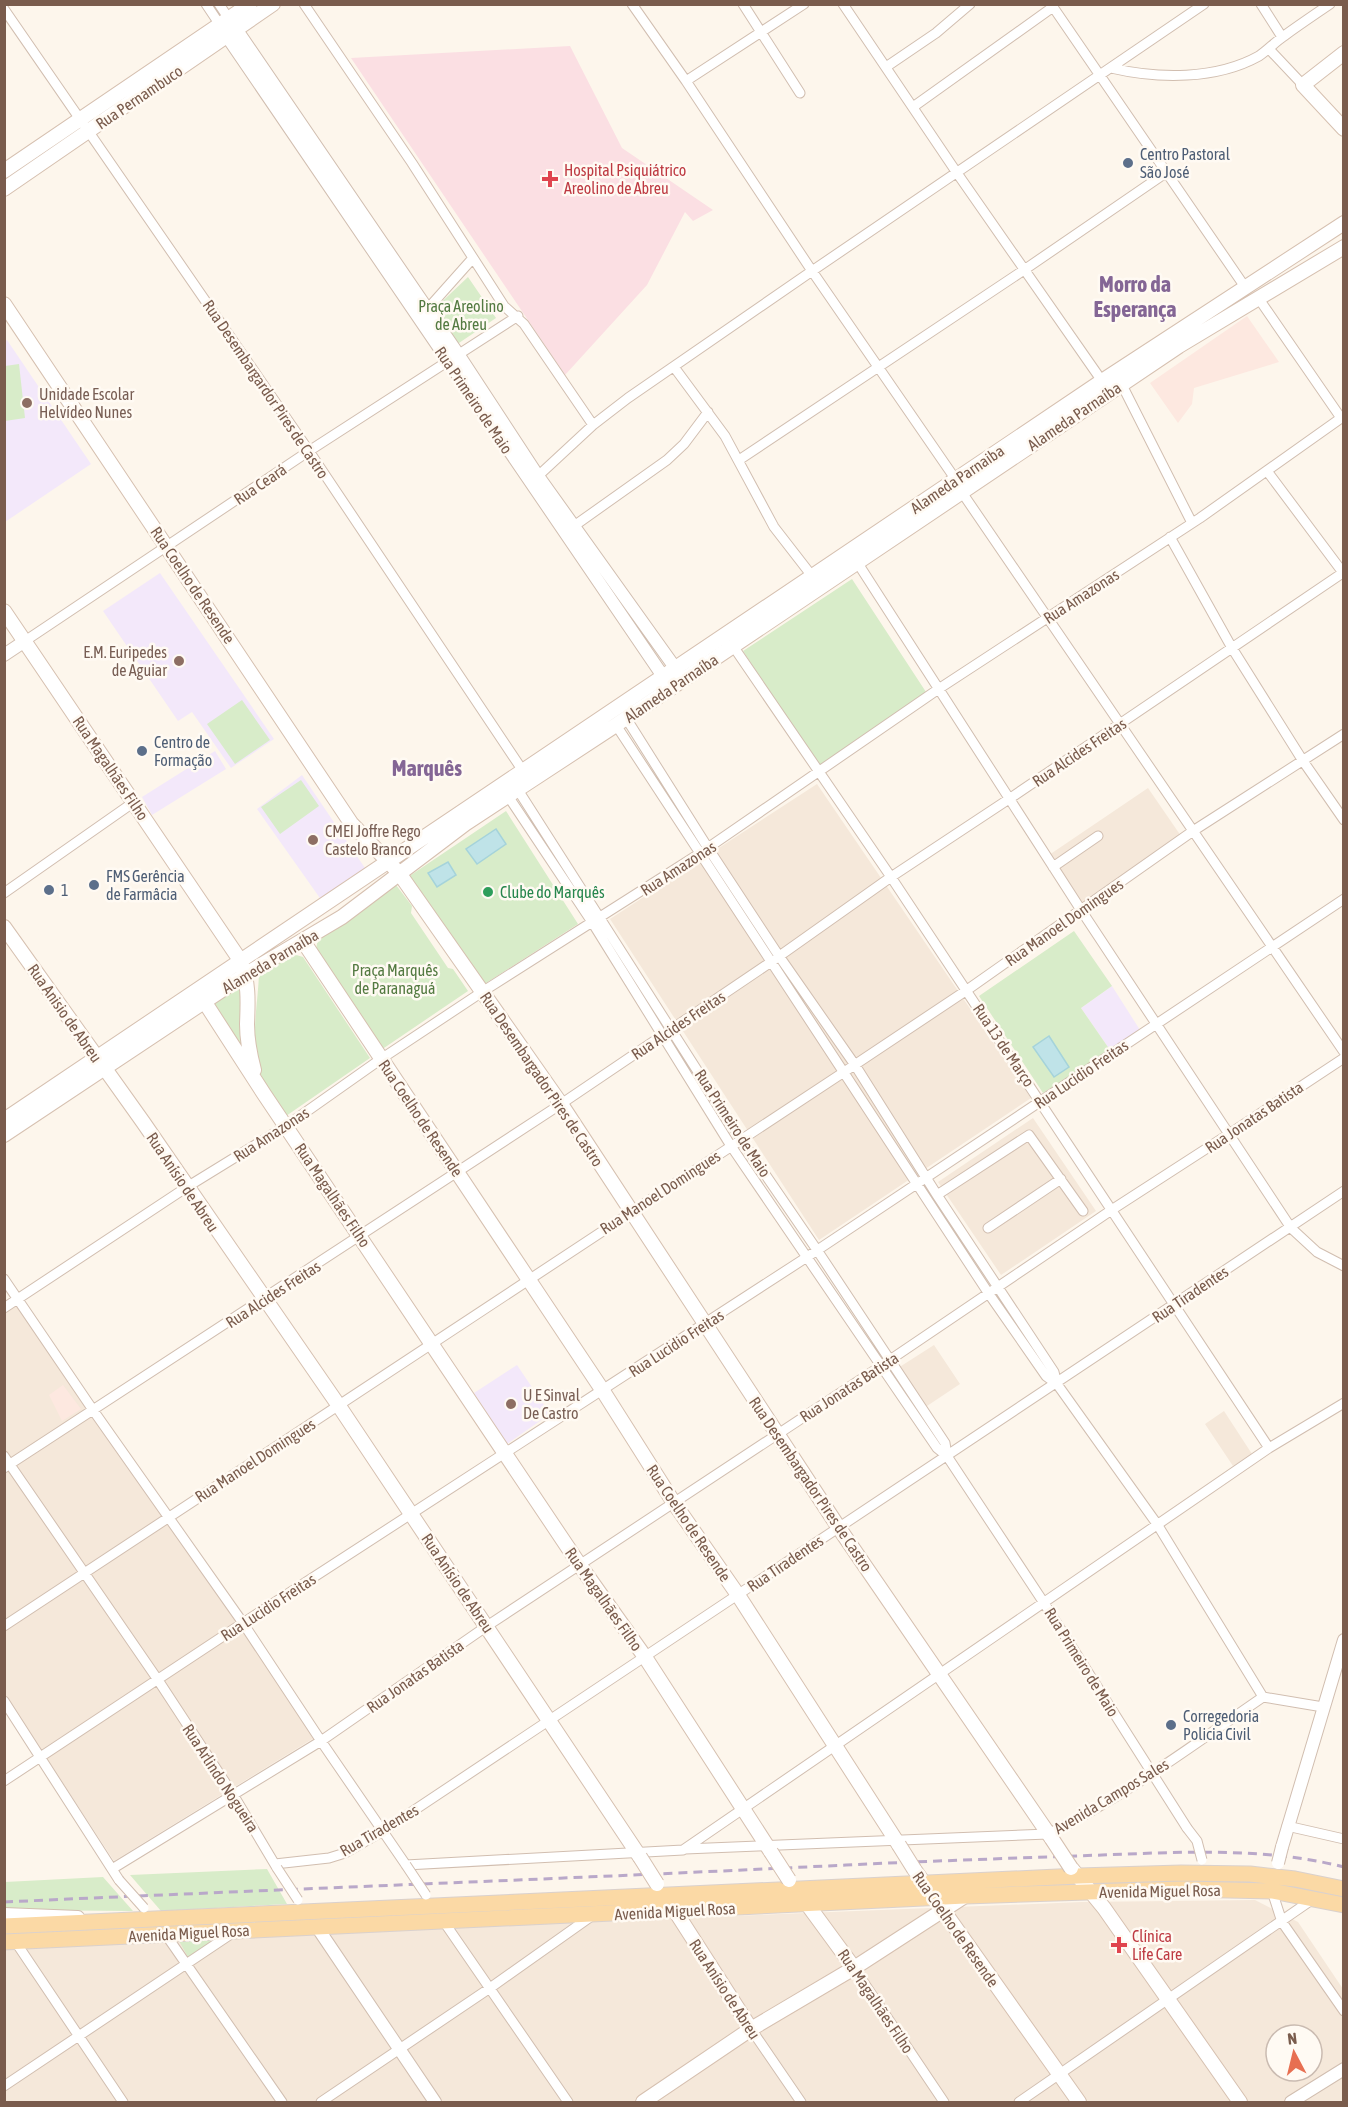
<svg xmlns="http://www.w3.org/2000/svg" width="1348" height="2107" viewBox="0 0 1348 2107" font-family="'Asap Condensed',sans-serif">
	<rect width="100%" height="100%" fill="#fdf6ec"/>
	<path fill="#f5e8da" fill-rule="evenodd" d="M817,784L1031,1098L819,1240L610,919Z
		M1148,788L1181,836L1082,903L1049,855Z
		M1033,1118L1096,1211L1001,1275L938,1182Z
		M17,1303L239,1622L314,1738L114,1861L5,1695L4,1311Z
		M934,1345L960,1384L924,1408L898,1368Z
		M1224,1411L1252,1454L1233,1466L1205,1424Z
		M1255,1900L1298,1922L1343,1989V2102H5L4,1945L1082,1902ZM1276,2035H1312V2071H1276Z"/>
	<path fill="#fde8e0" d="M1247,316L1279,362L1194,388L1192,404L1178,423L1150,383Z
		M63,1385L81,1409L62,1421L49,1395Z"/>
	<path fill="#f3e8fa" d="M7,340L91,464L5,522L4,342Z
		M160,573L274,739L231,768L192,712L178,721L103,611Z
		M215,751L226,769L152,815L142,797Z
		M302,775L367,871L322,901L257,809Z
		M1112,986L1140,1030L1110,1050L1081,1008Z
		M517,1365L550,1414L507,1444L474,1393Z"/>
	<path fill="#fbdfe3" d="M570,46L622,148L713,210L693,221L685,212L647,285L565,375L351,58Z"/>
	<path fill="#d8ecc9" d="M468,277L496,318L453,347L431,312Z
		M19,364L25,418L5,421V366Z
		M852,579L926,692L820,768L743,651Z
		M242,700L270,740L235,764L207,724Z
		M301,780L319,806L280,834L261,807Z
		M506,811L578,924L483,985L408,877Z
		M393,881L412,906L411,913L448,968L453,969L468,991L381,1050L316,949L318,939Z
		M1074,931L1112,986L1081,1008L1110,1050L1043,1093L979,996Z
		M293,954L303,957L370,1058L286,1116C279,1104 268,1093 263,1080C248,1046 258,1008 259,973L280,959Z
		M239,983L242,1016V1048L211,1001Z
		M267,1869L287,1904L161,1911L130,1875Z
		M103,1877L133,1911L5,1910V1882Z
		M210,1939V1943L188,1957L179,1941Z"/>
	<path fill="#bfe3e8" stroke="#a5d3da" stroke-width="1.5" d="M496,829L506,844L477,864L466,849Z
		M448,862L456,875L437,887L428,873Z
		M1049,1036L1069,1067L1054,1077L1033,1047Z"/>
	<g fill="none" stroke-linecap="round" stroke-linejoin="round">
		<g stroke="#d1beb0" stroke-width="11">
			<path id="minor" d="M206,4L220,25
				M219,4L229,19
				M304,4L412,163L504,306L524,324L593,425
				M632,4L686,81L812,271L956,480
				M743,4L800,93
				M843,4L957,173L1102,381
				M1051,4L1245,287
				M1261,4L1282,37
				M4,9L309,451L523,771
				M1269,49L1303,85
				M886,67L936,33L970,4
				M1111,68C1158,79 1216,80 1259,56C1268,50 1275,42 1284,36C1299,25 1314,15 1330,4
				M686,81L804,4
				M913,107L1053,7
				M1259,299L1341,418
				M424,313L473,258
				M674,367L725,436L774,527L812,576
				M1122,385L1192,523
				M739,460L1024,270L1167,172
				M1267,471L1344,574
				M538,476L593,425L628,398L812,271L1204,4
				M961,491L1344,1052
				M574,526L667,460L684,444L708,412
				M1170,537L1232,648L1303,761L1344,820
				M857,562L1081,910L1291,1228L1317,1252L1344,1266
				M25,641L309,451L518,316
				M733,646L891,877L1269,1448
				M626,718L708,848L779,956L855,1065L937,1195L1054,1372L1057,1384
				M616,725L989,1294L1046,1376L1057,1384L1157,1524L1263,1697L1323,1707
				M518,790L741,1139L817,1250L945,1443L947,1456
				M508,796L592,922L731,1146L937,1448L947,1456L1044,1603L1187,1828
				M1053,867L1098,836
				M4,893L134,802
				M937,1195L1029,1135L1083,1211
				M988,1228L1061,1179
				M4,1279L93,1410L243,1623L321,1741L406,1865L683,1850L1269,1448L1344,1403
				M4,1308L187,1187L286,1126L381,1059L482,992L699,854L940,688L1200,518L1344,416
				M4,1456L158,1680L234,1796L277,1868
				M4,1468L561,1104L771,962L891,877L1009,799L1344,572
				M4,1626L844,1072L967,990L1193,831L1344,734
				M4,1701L119,1880
				M4,1781L243,1623L807,1257L1344,899
				M1287,1826L1344,1839
				M685,1849L1048,1834C1124,1797 1193,1745 1263,1697
				M275,1864L329,1858L345,1853L383,1831L1344,1191
				M112,1869L321,1741L487,1626L881,1366L1113,1209L1229,1134L1344,1058
				M1272,1891L1282,1922L1344,2011
				M442,1919L568,2102
				M164,1932L282,2102
				M15,1941L123,2102
				M854,1968L944,2102
				M751,2029L801,2102
				M4,2086L234,1932
				M321,2102L490,1988L593,1915
				M1019,2102L1313,1899"/>
		</g>
		<g stroke="#d1beb0" stroke-width="14">
			<path id="tertiary" d="M232,23L458,354L538,476L681,676
				M222,29L671,688
				M4,655L25,641
				M1282,1847L1344,1640
				M4,1914L78,1917
				M317,1927L435,2102
				M1291,2102L1344,2069"/>
		</g>
		<g stroke="#d6c0b0" stroke-width="16">
			<path id="secondary" d="M1344,53L1303,85L1344,129
				M4,171L250,4
				M4,189L273,4
				M4,304L351,823L399,873L561,1104L839,1528L1052,1839
				M4,611L240,960C249,982 248,1001 247,1024C247,1040 250,1055 254,1070
				M4,927L143,1122L339,1406L640,1857
				M303,941L603,1391L674,1503L738,1595L899,1845
				M204,1001L264,1094L579,1564L645,1657L771,1852
				M4,1120L1102,381L1344,223
				M4,1135L246,974L342,917L465,824L616,725L1179,346L1344,247
				M914,1869L1079,2102
				M1072,1869L1104,1908L1240,2102
				M802,1897L854,1968
				M670,1903L751,2029
				M643,2102L751,2029L854,1968L965,1896"/>
		</g>
		<g stroke="#dad1cd" stroke-width="17">
			<path id="primary" d="M4,1926L1078,1876L1181,1873L1250,1874L1295,1879L1344,1889
				M4,1942L965,1896L1183,1889L1272,1891L1344,1905"/>
		</g>
		<use href="#minor" stroke="#fff" stroke-width="9"/>
		<use href="#tertiary" stroke="#fff" stroke-width="12"/>
		<use href="#secondary" stroke="#fff" stroke-width="14"/>
		<use href="#primary" stroke="#fbd9a5" stroke-width="15"/>
		<path stroke="#b9a8c9" stroke-width="3" stroke-dasharray="9 6" stroke-linecap="butt" d="M4,1902C285,1889 566,1879 846,1865C931,1861 1017,1858 1102,1855C1182,1852 1265,1847 1344,1867"/>
		<g stroke="#d1beb0" stroke-width="11" stroke-linecap="butt">
			<path id="minor-bridge" d="M1187,1828L1197,1841L1202,1860
				M406,1865L426,1895
				M277,1868L298,1900
				M119,1880L144,1908"/>
		</g>
		<g stroke="#d1beb0" stroke-width="14" stroke-linecap="butt">
			<path id="tertiary-bridge" d="M1278,1863L1282,1847"/>
		</g>
		<g stroke="#d6c0b0" stroke-width="16" stroke-linecap="butt">
			<path id="secondary-bridge" d="M1052,1839L1071,1868
				M899,1845L914,1869
				M771,1852L789,1880
				M640,1857L657,1884"/>
		</g>
		<use href="#minor-bridge" stroke="#fff" stroke-width="9"/>
		<use href="#tertiary-bridge" stroke="#fff" stroke-width="12"/>
		<use href="#secondary-bridge" stroke="#fff" stroke-width="14"/>
	</g>
	<g fill="#5c6f8a" stroke="#fffaf3" stroke-width="2">
		<circle cx="1128" cy="163" r="6"/>
		<circle cx="142" cy="751" r="6"/>
		<circle cx="94" cy="885" r="6"/>
		<circle cx="49" cy="890" r="6"/>
		<circle cx="1171" cy="1725" r="6"/>
	</g>
	<g fill="#e0444e" stroke="#fffaf3" stroke-width="2">
		<path d="M547 170h6v6h6v6h-6v6h-6v-6h-6v-6h6z"/>
		<path d="M1116 1936h6v6h6v6h-6v6h-6v-6h-6v-6h6z"/>
	</g>
	<g fill="#8d6e63" stroke="#fffaf3" stroke-width="2">
		<circle cx="27" cy="403" r="6"/>
		<circle cx="179" cy="661" r="6"/>
		<circle cx="313" cy="840" r="6"/>
		<circle cx="511" cy="1404" r="6"/>
	</g>
	<circle fill="#2e9e5b" stroke="#fffaf3" stroke-width="2" cx="488" cy="892" r="6"/>
	<g text-anchor="middle" dominant-baseline="central" stroke-width="5" stroke-linejoin="round" paint-order="stroke">
		<g font-size="16" fill="#7a5c4d" stroke="#fffaf3">
			<text transform="translate(139 97) rotate(-34)">Rua Pernambuco</text>
			<text transform="translate(266 389) rotate(56)">Rua Desembargardor Pires de Castro</text>
			<text transform="translate(474 400) rotate(56)">Rua Primeiro de Maio</text>
			<text transform="translate(1074 416) rotate(-34)">Alameda Parnaíba</text>
			<text transform="translate(957 479) rotate(-34)">Alameda Parnaiba</text>
			<text transform="translate(260 484) rotate(-34)">Rua Ceará</text>
			<text transform="translate(193 585) rotate(56)">Rua Coelho de Resende</text>
			<text transform="translate(1081 596) rotate(-33)">Rua Amazonas</text>
			<text transform="translate(671 688) rotate(-34)">Alameda Parnaíba</text>
			<text transform="translate(1079 752) rotate(-34)">Rua Alcides Freitas</text>
			<text transform="translate(111 768) rotate(56)">Rua Magalhães Filho</text>
			<text transform="translate(678 868) rotate(-33)">Rua Amazonas</text>
			<text transform="translate(1064 922) rotate(-35)">Rua Manoel Domingues</text>
			<text transform="translate(270 961) rotate(-31)">Alameda Parnaíba</text>
			<text transform="translate(65 1013) rotate(55)">Rua Anisio de Abreu</text>
			<text transform="translate(678 1025) rotate(-34)">Rua Alcides Freitas</text>
			<text transform="translate(1004 1045) rotate(56)">Rua 13 de Março</text>
			<text transform="translate(1081 1074) rotate(-34)">Rua Lucidio Freitas</text>
			<text transform="translate(542 1079) rotate(56)">Rua Desembargador Pires de Castro</text>
			<text transform="translate(1254 1117) rotate(-34)">Rua Jonatas Batista</text>
			<text transform="translate(421 1118) rotate(56)">Rua Coelho de Resende</text>
			<text transform="translate(733 1123) rotate(57)">Rua Primeiro de Maio</text>
			<text transform="translate(271 1134) rotate(-33)">Rua Amazonas</text>
			<text transform="translate(183 1182) rotate(56)">Rua Anísio de Abreu</text>
			<text transform="translate(660 1192) rotate(-33)">Rua Manoel Domingues</text>
			<text transform="translate(333 1195) rotate(56)">Rua Magalhães Filho</text>
			<text transform="translate(273 1294) rotate(-33)">Rua Alcides Freitas</text>
			<text transform="translate(1190 1294) rotate(-34)">Rua Tiradentes</text>
			<text transform="translate(676 1343) rotate(-33)">Rua Lucidio Freitas</text>
			<text transform="translate(849 1387) rotate(-33)">Rua Jonatas Batista</text>
			<text transform="translate(255 1460) rotate(-33)">Rua Manoel Domingues</text>
			<text transform="translate(811 1484) rotate(56)">Rua Desembargador Pires de Castro</text>
			<text transform="translate(689 1523) rotate(56)">Rua Coelho de Resende</text>
			<text transform="translate(785 1563) rotate(-34)">Rua Tiradentes</text>
			<text transform="translate(458 1583) rotate(56)">Rua Anísio de Abreu</text>
			<text transform="translate(604 1599) rotate(55)">Rua Magalhães Filho</text>
			<text transform="translate(268 1607) rotate(-33)">Rua Lucidio Freitas</text>
			<text transform="translate(1082 1662) rotate(58)">Rua Primeiro de Maio</text>
			<text transform="translate(415 1676) rotate(-35)">Rua Jonatas Batista</text>
			<text transform="translate(221 1778) rotate(57)">Rua Arlindo Nogueira</text>
			<text transform="translate(1111 1796) rotate(-31)">Avenida Campos Sales</text>
			<text transform="translate(379 1830) rotate(-30)">Rua Tiradentes</text>
			<text transform="translate(1160 1891) rotate(-1)">Avenida Miguel Rosa</text>
			<text transform="translate(675 1911) rotate(-3)">Avenida Miguel Rosa</text>
			<text transform="translate(956 1929) rotate(55)">Rua Coelho de Resende</text>
			<text transform="translate(189 1933) rotate(-3)">Avenida Miguel Rosa</text>
			<text transform="translate(725 1989) rotate(57)">Rua Anísio de Abreu</text>
			<text transform="translate(876 2001) rotate(56)">Rua Magalhães Filho</text>
		</g>
		<g font-size="16" fill="#4e5e75" stroke="#fffaf3" text-anchor="start">
			<text x="1140" y="154">Centro Pastoral<tspan x="1140" dy="18">São José</tspan></text>
			<text x="154" y="742">Centro de<tspan x="154" dy="18">Formação</tspan></text>
			<text x="106" y="876">FMS Gerência<tspan x="106" dy="18">de Farmâcia</tspan></text>
			<text x="61" y="890">1</text>
			<text x="1183" y="1716">Corregedoria<tspan x="1183" dy="18">Policia Civil</tspan></text>
		</g>
		<g font-size="16" fill="#be3a42" stroke="#fffaf3" text-anchor="start">
			<text x="564" y="170">Hospital Psiquiátrico<tspan x="564" dy="18">Areolino de Abreu</tspan></text>
			<text x="1132" y="1936">Clínica<tspan x="1132" dy="18">Life Care</tspan></text>
		</g>
		<g font-size="16" fill="#537a41" stroke="#fffaf3">
			<text x="461" y="306">Praça Areolino<tspan x="461" dy="18">de Abreu</tspan></text>
			<text x="395" y="970">Praça Marquês<tspan x="395" dy="18">de Paranaguá</tspan></text>
		</g>
		<g font-size="16" fill="#785e54" stroke="#fffaf3" text-anchor="start">
			<text x="39" y="394">Unidade Escolar<tspan x="39" dy="18">Helvídeo Nunes</tspan></text>
			<text x="167" y="652" text-anchor="end">E.M. Euripedes<tspan x="167" dy="18">de Aguiar</tspan></text>
			<text x="325" y="831">CMEI Joffre Rego<tspan x="325" dy="18">Castelo Branco</tspan></text>
			<text x="523" y="1395">U E Sinval<tspan x="523" dy="18">De Castro</tspan></text>
		</g>
		<g font-size="16" fill="#27864d" stroke="#fffaf3" text-anchor="start">
			<text x="500" y="892">Clube do Marquês</text>
		</g>
		<g font-size="22" font-weight="bold" fill="#846695" stroke="#fffaf3">
			<text x="1135" y="284">Morro da<tspan x="1135" dy="25">Esperança</tspan></text>
			<text x="427" y="768">Marquês</text>
		</g>
	</g>
	<rect width="1348" height="2107" fill="none" stroke="#7a5c4d" stroke-width="12"/>
	<g transform="translate(1294 2053) rotate(353)"><circle r="28" fill="#fffaf3" stroke="#cabbb1" stroke-width="1.5"/>
	<path d="M0-4.5L10 22L0 15L-10 22Z" fill="#e76f51"/>
	<text y="-9" font-size="16" font-weight="bold" text-anchor="middle" fill="#7a5c4d">N</text>
	</g>
</svg>
